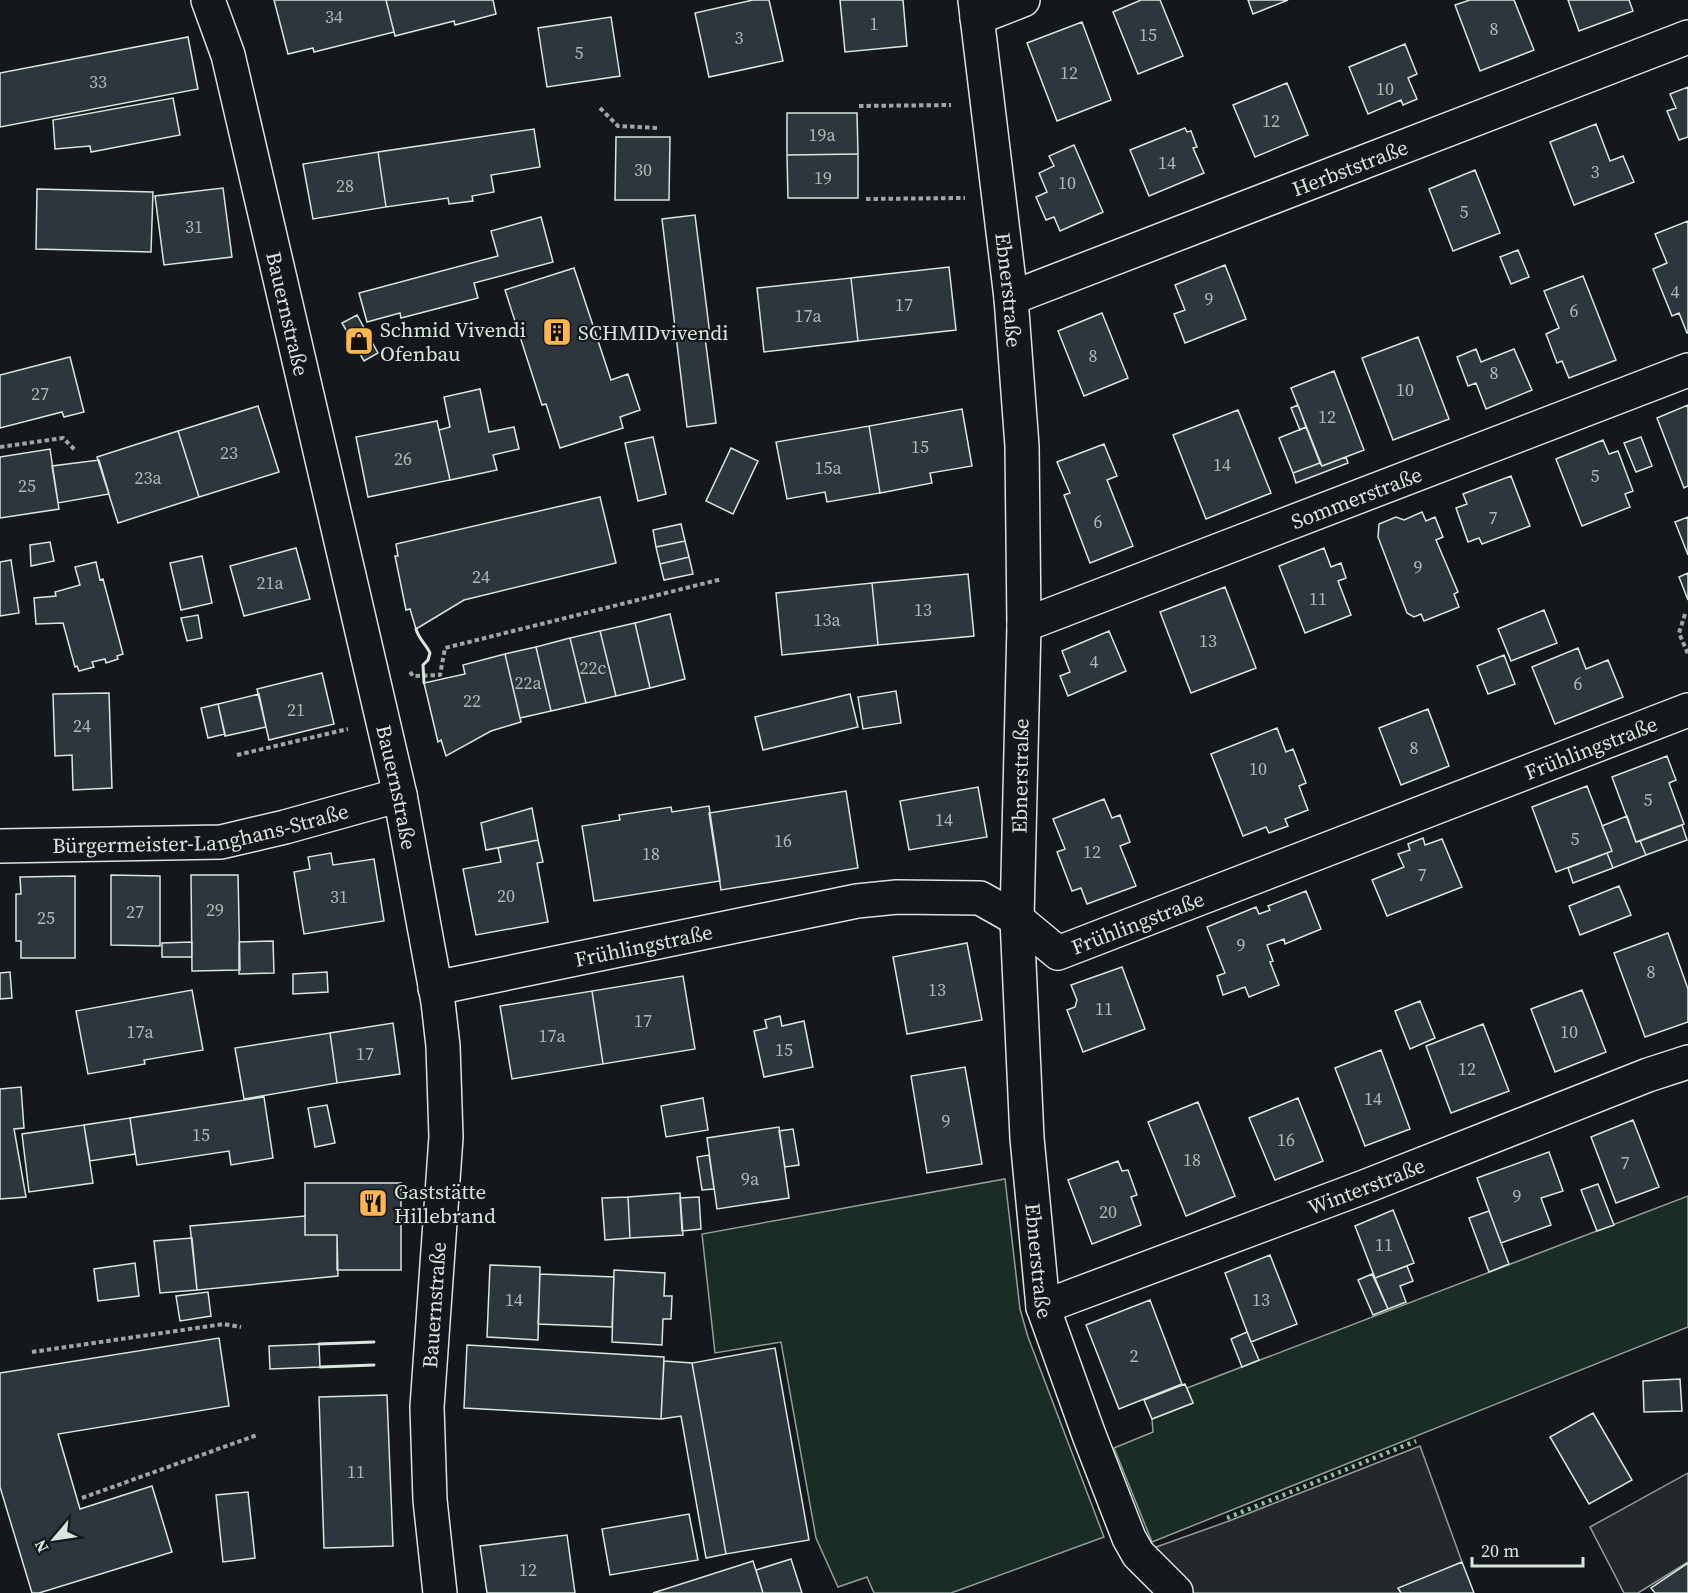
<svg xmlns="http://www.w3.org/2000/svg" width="1688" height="1593" viewBox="0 0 1688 1593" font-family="'Source Serif 4',serif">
	<rect width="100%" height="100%" fill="#14181c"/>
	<path fill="#1a2d24" stroke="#939e99" stroke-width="1.5" d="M1005,1179L1020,1309L1028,1337L1104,1537L951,1593H874L867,1577L838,1587L816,1538L781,1342L715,1353L702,1234Z
		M1688,1196V1327L1152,1542L1114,1448L1153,1432L1152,1419L1193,1403L1187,1388Z"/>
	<path fill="#24282b" stroke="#939e99" stroke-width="1.5" d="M1420,1446L1462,1562L1399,1589L1401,1593H1156L1134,1555L1229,1521Z
		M1688,1473V1562L1638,1593H1624L1590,1527Z"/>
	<path fill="#2c363c" stroke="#d8e6dc" stroke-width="1.5" d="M274,0H386L394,32L314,52L313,48L288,54Z
		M386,0H493L496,14L455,25L454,21L395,36Z
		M753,0H769L783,61L709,77L695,13Z
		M840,0H903L907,46L845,52Z
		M1141,0H1160L1183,56L1138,74L1113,12Z
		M1248,0H1288L1253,14Z
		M1470,0H1514L1534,50L1480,71L1455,5Z
		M1568,0H1629L1633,11L1579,31Z
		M611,17L620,76L547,87L538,28Z
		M1082,22L1111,100L1057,121L1027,43Z
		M188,37L198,89L0,127V73Z
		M1405,44L1417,74L1408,78L1417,99L1403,105L1401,100L1368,114L1349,67Z
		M1287,83L1308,135L1255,157L1233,105Z
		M1688,87V137L1679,140L1667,111L1676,108L1670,94Z
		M173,98L180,135L91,152L90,146L55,149L53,120Z
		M787,113H857L858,154L787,155Z
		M1596,124L1610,161L1623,156L1634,182L1574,205L1550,142Z
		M1185,128L1187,132L1191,131L1197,147L1193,148L1204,173L1149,196L1130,150Z
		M534,129L540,167L491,175L494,192L472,196L473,201L449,204L448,198L386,207L378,152Z
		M616,137H670L669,200H615Z
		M1074,145L1103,212L1060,231L1054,217L1046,220L1036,197L1047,192L1039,173L1054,166L1049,156Z
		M378,152L386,207L313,219L303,164Z
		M858,154V198H788L787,155Z
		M1475,170L1500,233L1453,251L1429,189Z
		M223,188L232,257L164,265L155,196Z
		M37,189L153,192L151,252L36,249Z
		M695,215L710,335L705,337L716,423L687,427L662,219Z
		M541,217L553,262L474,283L478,298L401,318L400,313L367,322L359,293L498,256L491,231Z
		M1688,221V333H1687L1679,313L1672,316L1653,269L1667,263L1655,234Z
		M1518,250L1529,277L1511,284L1500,257Z
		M1225,265L1246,319L1185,343L1174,314L1185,310L1175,285Z
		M949,267L956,330L858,341L851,278Z
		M574,268L611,380L628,374L640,410L620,417L623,428L560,448L546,404L542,405L505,290Z
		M1583,276L1616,360L1569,378L1562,361L1557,363L1546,334L1559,328L1544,291Z
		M851,278L858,341L764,352L757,288Z
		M1102,313L1128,378L1084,396L1058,331Z
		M357,315L378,353L364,361L342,323Z
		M1418,337L1449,419L1393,440L1362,358Z
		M1476,349L1481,362L1514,349L1532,390L1486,409L1476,383L1468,386L1457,357Z
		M70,357L84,412L64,417L62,412L0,428V375Z
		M1334,371L1364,450L1322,466L1291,388Z
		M480,389L489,432L514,427L519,449L493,455L497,470L450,480L439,430L450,427L444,397Z
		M1298,405L1306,427L1300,430L1291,408Z
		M1688,405V486L1684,488L1657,418Z
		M258,406L279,472L199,497L178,431Z
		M962,409L972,466L930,473L932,483L880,493L869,426Z
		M1238,410L1271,493L1206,519L1173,435Z
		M437,421L450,480L368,497L356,437Z
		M869,426L880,493L827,502L825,492L787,499L776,442Z
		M1306,427L1320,463L1293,473L1279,438Z
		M178,431L199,497L118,523L97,457Z
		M653,437L666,494L638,501L625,443Z
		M1641,437L1652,466L1636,472L1624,443Z
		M1603,440L1609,454L1618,451L1633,491L1625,494L1630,507L1582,526L1556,459Z
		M1104,444L1117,476L1107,480L1133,546L1090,563L1064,495L1070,493L1057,462Z
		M731,448L758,461L733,514L706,501Z
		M50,449L59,509L0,518V457Z
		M1346,457L1348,463L1296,483L1293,473L1320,463L1322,466Z
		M99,460L109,494L58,503L52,466Z
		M1511,476L1530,526L1482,544L1479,538L1468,542L1456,508L1467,504L1463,494Z
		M600,497L616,563L464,600L416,629L410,609L406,610L395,556H398L396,544Z
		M1422,512L1426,521L1435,517L1443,537L1436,540L1458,592L1454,594L1459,607L1424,621L1421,614L1414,617L1407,613L1378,537L1379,524L1396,517L1404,520Z
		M1688,517V555L1675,522Z
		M681,524L685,541L656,547L653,530Z
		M685,541L689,557L660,564L656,547Z
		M50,542L54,561L31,566L30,545Z
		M296,548L310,599L244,616L230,566Z
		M1324,548L1331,567L1341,563L1346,578L1338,581L1351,615L1305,633L1279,566Z
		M202,556L212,603L181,610L170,563Z
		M689,557L693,574L664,580L660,564Z
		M11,560L19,613L0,616V562Z
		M96,562L100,580L103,579L123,654L117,656L118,659L106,663L105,659L92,662L94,667L79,671L77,666L75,667L63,623L36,624L34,598L56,596L55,592L80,585L75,567Z
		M1688,573V600L1679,577Z
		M968,574L974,636L878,645L872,583Z
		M872,583L878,645L782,655L776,593Z
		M1225,587L1256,668L1191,693L1160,612Z
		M1544,610L1557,643L1511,661L1498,629Z
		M670,614L685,679L650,688L635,623Z
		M198,615L202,638L187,641L181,618Z
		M635,623L650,688L616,696L600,631Z
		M600,631L616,696L586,703L570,638Z
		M1109,631L1126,671L1068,696L1060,676L1070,672L1062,651Z
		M570,638L586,703L551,711L536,647Z
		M536,647L551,711L520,718L505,654Z
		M1578,648L1586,669L1608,660L1623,697L1555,724L1532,667Z
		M505,654L521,722L491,731L446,756L441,740L438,742L424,683L465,674L463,665Z
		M1504,655L1515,684L1488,694L1477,666Z
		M322,673L334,724L269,740L257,689Z
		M896,691L901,723L863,729L858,697Z
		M109,693L112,788L73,790L72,755L55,756L53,694Z
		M259,694L266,727L225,736L218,704Z
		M850,694L858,727L763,750L755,717Z
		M218,704L225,734L208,738L201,708Z
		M1428,709L1449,766L1401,785L1379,728Z
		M1277,728L1286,752L1293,749L1306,783L1299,786L1308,810L1285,819L1288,826L1269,833L1266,827L1243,836L1211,754Z
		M1667,756L1676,780L1669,783L1684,824L1636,842L1612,777Z
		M1587,786L1612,851L1556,872L1532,807Z
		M978,787L987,837L909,850L900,801Z
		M846,791L858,868L721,890L709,813Z
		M1104,799L1112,818L1120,815L1130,842L1120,846L1136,886L1087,904L1081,888L1072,891L1057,852L1065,849L1053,819Z
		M709,806L720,881L594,901L582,826L620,820L619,815L671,807L672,812Z
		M532,808L538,840L486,850L481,823Z
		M1627,816L1636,842L1640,841L1646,855L1613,868L1607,853L1612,851L1602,826Z
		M1682,825L1687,840L1646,855L1640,841Z
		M1423,838L1425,845L1442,839L1462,887L1387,916L1372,880L1404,867L1398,854L1410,850L1408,844Z
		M538,840L543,862L537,863L548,922L476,935L463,869L501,862L498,848Z
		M331,853L333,865L374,859L384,921L304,934L294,872L310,869L308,857Z
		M1607,853L1613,868L1573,883L1568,868Z
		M111,875L160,876V946L111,945Z
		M191,875H238L240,970L192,971Z
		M75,876V958H21V941H16V894H21L20,877Z
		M1619,886L1631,915L1580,935L1569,906Z
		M1306,891L1321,929L1285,944L1284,939L1267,945L1273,961L1270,962L1279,985L1249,997L1245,987L1223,995L1217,976L1225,973L1207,927L1256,907L1259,914L1270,910L1268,906Z
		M1668,933L1688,989V1022L1645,1037L1614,953Z
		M273,941L274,973L239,974V942Z
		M192,942V957H162V943Z
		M967,943L982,1020L907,1034L893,957Z
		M1122,967L1145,1029L1083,1052L1067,1010L1075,1007L1077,1000L1071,985Z
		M10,972L12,998L0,999V973Z
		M327,972L328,992L293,994V974Z
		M683,976L695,1049L603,1064L592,991Z
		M192,990L203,1050L144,1060L145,1064L88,1074L76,1011Z
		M1582,990L1606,1052L1555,1072L1531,1009Z
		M592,991L603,1064L512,1079L500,1006Z
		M1420,1001L1435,1038L1410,1049L1395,1011Z
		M780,1016L782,1026L804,1021L813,1067L764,1077L754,1031L767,1028L765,1020Z
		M393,1023L400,1074L337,1083L330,1033Z
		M1483,1024L1509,1091L1451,1113L1426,1046Z
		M330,1033L337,1083L244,1099L235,1048Z
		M1381,1050L1410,1129L1365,1146L1335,1068Z
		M965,1067L982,1164L927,1173L911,1076Z
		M21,1087L24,1128L14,1129L26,1197L0,1199V1089Z
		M264,1097L273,1158L231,1165L229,1151L137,1165L130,1118Z
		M703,1098L708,1130L666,1137L661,1106Z
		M1298,1098L1323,1161L1275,1180L1249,1118Z
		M1198,1102L1235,1196L1186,1216L1148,1122Z
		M327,1105L335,1143L315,1147L308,1108Z
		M130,1118L135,1154L90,1161L84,1125Z
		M1633,1120L1659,1187L1616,1203L1591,1137Z
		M84,1125L93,1183L29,1192L22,1134Z
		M779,1127L789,1198L717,1209L707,1138Z
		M793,1129L799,1165L785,1167L779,1131Z
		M1549,1152L1563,1191L1541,1198L1551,1225L1501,1243L1477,1178Z
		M709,1155L714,1189L702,1190L697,1157Z
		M1118,1161L1122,1171L1128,1170L1137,1195L1131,1197L1141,1225L1092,1244L1068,1180Z
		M305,1183H401V1270H337V1235H305Z
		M1598,1184L1614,1225L1597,1231L1581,1190Z
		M680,1193L683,1235L630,1238L628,1197Z
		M628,1197L630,1238L605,1240L602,1198Z
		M699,1197L701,1229L682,1231L680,1198Z
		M1393,1210L1414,1263L1375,1278L1355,1226Z
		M1489,1211L1509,1264L1489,1272L1469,1218Z
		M305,1216V1235H337L338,1276L197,1290L190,1226Z
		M192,1238L197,1290L160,1293L154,1241Z
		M1270,1255L1297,1324L1251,1342L1225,1273Z
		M135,1263L139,1296L98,1301L94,1269Z
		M490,1265L540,1267L538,1340L487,1337Z
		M1407,1266L1413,1281L1400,1286L1406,1302L1388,1309L1375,1278Z
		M614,1270L665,1273L664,1296H672L671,1319H663L662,1345L612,1342Z
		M540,1274L614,1277L612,1327L538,1324Z
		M1372,1274L1388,1309L1373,1315L1358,1280Z
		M208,1292L211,1316L180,1321L176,1296Z
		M1150,1300L1182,1384L1119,1409L1086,1325Z
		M1247,1332L1259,1360L1242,1367L1231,1339Z
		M219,1338L229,1406L58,1434L80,1509L152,1486L172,1552L39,1593H32L0,1487V1373Z
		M319,1344L320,1367L270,1369L269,1346Z
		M467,1345L664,1357L661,1419L464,1408Z
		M775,1348L809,1540L726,1554L692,1363Z
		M664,1361L692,1363L726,1554L706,1558L681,1416L661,1419Z
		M1680,1379L1682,1411L1644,1412L1643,1381Z
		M1185,1384L1193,1403L1152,1419L1144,1400Z
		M387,1395L393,1546L324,1548L319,1397Z
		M1593,1413L1632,1480L1589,1504L1550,1437Z
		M248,1492L255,1558L223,1562L216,1495Z
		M689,1514L698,1560L610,1575L602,1529Z
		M567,1535L575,1593H487L480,1546Z
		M791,1559L802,1593H763L756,1570Z
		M753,1561L763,1593H653Z
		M1462,1562L1474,1593H1401L1398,1588Z
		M1688,1563V1593H1655L1651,1588Z"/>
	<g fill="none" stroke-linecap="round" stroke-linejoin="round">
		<g stroke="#d8e6dc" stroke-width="36">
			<g id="minor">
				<path id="s1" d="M975,0L1011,298L1022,446L1024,625L1017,919L1027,1138L1043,1307L1089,1435L1129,1538L1138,1554L1176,1592"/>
				<path d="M977,18L1023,0"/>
				<path id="s2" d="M1011,298L1688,37"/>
				<path id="s3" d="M1024,625L1688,370"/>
				<path id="s4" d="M0,846L221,842L285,827L400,795"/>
				<path id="s5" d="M435,988L857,901L897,897L980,898L1017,919L1058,953L1688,710"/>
				<path id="s6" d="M1043,1307L1364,1187L1648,1075L1688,1062"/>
			</g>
		</g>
		<g stroke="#d8e6dc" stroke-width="36">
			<g id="major">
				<path id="s7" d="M208,0L228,55L400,795L438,1002L443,1046L446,1137L427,1407L430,1500L440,1593"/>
			</g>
		</g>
		<path stroke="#9da8a2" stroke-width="4" stroke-dasharray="4.5 3" stroke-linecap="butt" d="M859,106L951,105
			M600,108L618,126L659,128
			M866,199L965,198
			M0,447L63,438L76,451
			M1685,614L1679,633L1688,654
			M410,672L413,676L440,675L445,648L722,579
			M237,755L348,729
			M32,1352L224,1324L241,1327
			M82,1498L257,1435"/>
		<use href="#minor" stroke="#14181c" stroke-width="33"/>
		<use href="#major" stroke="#14181c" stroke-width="33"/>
		<path stroke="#8ac095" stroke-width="4.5" stroke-dasharray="3 4.5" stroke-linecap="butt" d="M1227,1518L1416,1441"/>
		<path stroke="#d8e6dc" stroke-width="3" d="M416,629C418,638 426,644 430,653L428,660L423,665L424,683
			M319,1344L374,1342
			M320,1367L374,1365"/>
	</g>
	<defs>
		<g id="building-square" transform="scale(1.5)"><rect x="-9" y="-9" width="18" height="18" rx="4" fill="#ffb74d" stroke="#14181c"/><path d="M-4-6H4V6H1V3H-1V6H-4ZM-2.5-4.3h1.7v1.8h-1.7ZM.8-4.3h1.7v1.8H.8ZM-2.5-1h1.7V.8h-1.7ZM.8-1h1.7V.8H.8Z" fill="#111"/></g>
		<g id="shop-square" transform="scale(1.5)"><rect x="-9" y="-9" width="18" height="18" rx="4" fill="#ffb74d" stroke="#14181c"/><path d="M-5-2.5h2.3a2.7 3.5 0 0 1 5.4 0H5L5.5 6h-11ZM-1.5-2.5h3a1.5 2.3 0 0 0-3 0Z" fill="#111"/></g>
		<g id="restaurant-square" transform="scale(1.5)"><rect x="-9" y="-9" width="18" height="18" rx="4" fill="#ffb74d" stroke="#14181c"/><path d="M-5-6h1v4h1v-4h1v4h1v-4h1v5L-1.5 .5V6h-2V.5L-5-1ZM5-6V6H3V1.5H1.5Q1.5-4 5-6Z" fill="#111"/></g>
	</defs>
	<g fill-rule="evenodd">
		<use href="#building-square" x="557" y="332"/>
		<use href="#shop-square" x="359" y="341"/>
		<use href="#restaurant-square" x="373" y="1203"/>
	</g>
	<g text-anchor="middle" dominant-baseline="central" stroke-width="4.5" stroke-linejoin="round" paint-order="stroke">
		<g font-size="18" fill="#adbab4">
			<text x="334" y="16">34</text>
			<text x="874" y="23">1</text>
			<text x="1494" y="28">8</text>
			<text x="1148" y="34">15</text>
			<text x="739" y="37">3</text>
			<text x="579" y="52">5</text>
			<text x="1069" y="72">12</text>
			<text x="98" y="81">33</text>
			<text x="1385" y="88">10</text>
			<text x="1271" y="120">12</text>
			<text x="822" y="134">19a</text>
			<text x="1167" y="162">14</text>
			<text x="643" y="169">30</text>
			<text x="1595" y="171">3</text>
			<text x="823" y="177">19</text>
			<text x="1067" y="182">10</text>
			<text x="345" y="185">28</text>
			<text x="1464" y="211">5</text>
			<text x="194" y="226">31</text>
			<text x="1675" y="291">4</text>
			<text x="1209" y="298">9</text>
			<text x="904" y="304">17</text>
			<text x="1574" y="310">6</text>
			<text x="808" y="315">17a</text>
			<text x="1093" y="355">8</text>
			<text x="1494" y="372">8</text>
			<text x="1405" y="389">10</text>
			<text x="40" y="393">27</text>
			<text x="1327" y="416">12</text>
			<text x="920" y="446">15</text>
			<text x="229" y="452">23</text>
			<text x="403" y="458">26</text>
			<text x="1222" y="464">14</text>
			<text x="828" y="467">15a</text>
			<text x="1595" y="475">5</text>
			<text x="148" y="477">23a</text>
			<text x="27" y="485">25</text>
			<text x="1493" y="517">7</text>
			<text x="1098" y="521">6</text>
			<text x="1418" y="566">9</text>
			<text x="481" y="576">24</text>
			<text x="270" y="582">21a</text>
			<text x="1318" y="598">11</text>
			<text x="923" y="609">13</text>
			<text x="827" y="619">13a</text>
			<text x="1208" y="640">13</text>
			<text x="1094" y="661">4</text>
			<text x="593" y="667">22c</text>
			<text x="528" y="682">22a</text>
			<text x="1578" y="683">6</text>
			<text x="472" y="700">22</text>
			<text x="296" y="709">21</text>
			<text x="82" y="725">24</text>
			<text x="1414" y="747">8</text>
			<text x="1258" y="768">10</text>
			<text x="1648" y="799">5</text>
			<text x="944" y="819">14</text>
			<text x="1575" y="838">5</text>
			<text x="783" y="840">16</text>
			<text x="1092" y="851">12</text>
			<text x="651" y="853">18</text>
			<text x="1422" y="874">7</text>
			<text x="506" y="895">20</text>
			<text x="339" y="896">31</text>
			<text x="215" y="909">29</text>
			<text x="135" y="911">27</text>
			<text x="46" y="917">25</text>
			<text x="1241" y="944">9</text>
			<text x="1651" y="971">8</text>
			<text x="937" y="989">13</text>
			<text x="1104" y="1008">11</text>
			<text x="643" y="1020">17</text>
			<text x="140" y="1031">17a</text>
			<text x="1569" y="1031">10</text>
			<text x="552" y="1035">17a</text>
			<text x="784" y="1049">15</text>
			<text x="365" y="1053">17</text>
			<text x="1467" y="1068">12</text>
			<text x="1373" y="1098">14</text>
			<text x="946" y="1120">9</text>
			<text x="201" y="1134">15</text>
			<text x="1286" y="1139">16</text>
			<text x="1192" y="1159">18</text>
			<text x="1625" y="1162">7</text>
			<text x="750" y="1178">9a</text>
			<text x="1517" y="1195">9</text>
			<text x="1108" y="1211">20</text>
			<text x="1384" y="1244">11</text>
			<text x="514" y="1299">14</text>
			<text x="1261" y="1299">13</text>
			<text x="1134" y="1355">2</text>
			<text x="356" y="1471">11</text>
			<text x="528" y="1569">12</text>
		</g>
		<g font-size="21" fill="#d8e6dc" stroke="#14181c">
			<text stroke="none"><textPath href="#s2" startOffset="363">Herbststraße</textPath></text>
			<text stroke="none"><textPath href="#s1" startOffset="292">Ebnerstraße</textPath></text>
			<text stroke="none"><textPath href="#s7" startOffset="324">Bauernstraße</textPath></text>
			<text stroke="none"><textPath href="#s3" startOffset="356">Sommerstraße</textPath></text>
			<text stroke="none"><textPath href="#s5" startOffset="1221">Frühlingstraße</textPath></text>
			<text transform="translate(1020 776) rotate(-89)">Ebnerstraße</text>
			<text stroke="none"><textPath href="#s7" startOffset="810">Bauernstraße</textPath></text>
			<text stroke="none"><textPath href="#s4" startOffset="202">Bürgermeister-Langhans-Straße</textPath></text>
			<text stroke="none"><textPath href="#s5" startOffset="735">Frühlingstraße</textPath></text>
			<text stroke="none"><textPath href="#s5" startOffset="213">Frühlingstraße</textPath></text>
			<text stroke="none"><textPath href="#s6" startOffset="345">Winterstraße</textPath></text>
			<text stroke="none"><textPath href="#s1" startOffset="1264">Ebnerstraße</textPath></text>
			<text transform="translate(434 1305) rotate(-86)">Bauernstraße</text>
		</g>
		<g font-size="21" fill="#d8e6dc" stroke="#14181c" text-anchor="start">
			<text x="380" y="329">Schmid Vivendi<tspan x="380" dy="24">Ofenbau</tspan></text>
			<text x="578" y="332">SCHMIDvivendi</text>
			<text x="394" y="1191">Gaststätte<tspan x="394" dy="24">Hillebrand</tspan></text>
		</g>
	</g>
	<g transform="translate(54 1539) rotate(241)" stroke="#14181c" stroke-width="4.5" paint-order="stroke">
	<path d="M0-4.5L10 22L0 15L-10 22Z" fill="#d8e6dc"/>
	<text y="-9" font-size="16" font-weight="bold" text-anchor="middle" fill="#d8e6dc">N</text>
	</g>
	<path d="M1472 1557v9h111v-9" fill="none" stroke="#d8e6dc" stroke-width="3"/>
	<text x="1481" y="1557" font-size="18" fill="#d8e6dc" stroke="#14181c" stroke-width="4.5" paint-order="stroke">20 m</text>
</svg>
